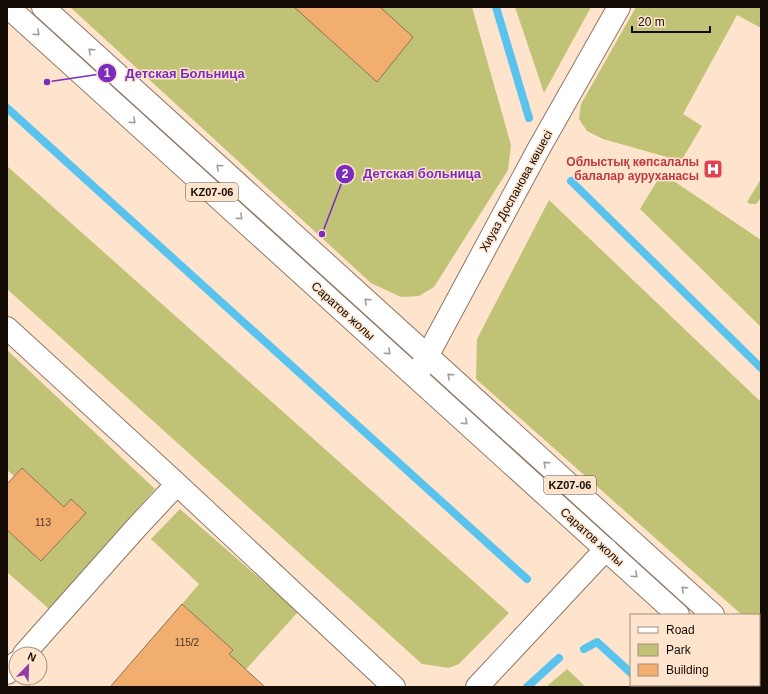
<svg xmlns="http://www.w3.org/2000/svg" width="768" height="694" viewBox="0 0 768 694" font-family="Helvetica,sans-serif">
	<rect width="100%" height="100%" fill="#fee4cd"/>
	<path fill="#c0c376" d="M70,7H472L511,145L508,170L434,287L419,296L401,297L371,283Z
		M515,7H591L544,93Z
		M636,7H761V28L737,15L683,114L702,126L681,161L603,139L587,131L579,119L581,104L589,90Z
		M7,166L509,613L459,664L449,668L422,664L7,289Z
		M662,173L761,240V327L640,209Z
		M761,179V198L756,204H750L747,202Z
		M549,200L761,402V632L759,630V615H742L476,379L477,339Z
		M7,350L155,489L49,609L7,572V530L41,561L86,513L71,500L64,507L14,476L7,470Z
		M180,509L298,612L230,687H200L233,650L182,604L199,584L151,539Z
		M567,669L586,687H546Z"/>
	<g fill="none" stroke-linecap="round" stroke-linejoin="round">
		<path stroke="#5ac3ed" stroke-width="8" d="M496,7L529,118
			M7,108L527,579
			M571,181L761,368
			M584,649L597,642L631,673
			M644,685L646,687
			M527,687L559,658"/>
	</g>
	<path fill="#f2ae6f" stroke="#89725e" d="M294,7H380L413,37L377,82Z
		M22,468L64,507L71,499L86,513L41,561L7,530V484Z
		M182,604L233,650L229,654L265,687H110Z"/>
	<g fill="none" stroke-linecap="round" stroke-linejoin="round">
		<g stroke="#8f7864" stroke-width="24">
			<path id="street" d="M7,328L177,484L394,687
				M24,654L136,528L177,484
				M7,673L16,663"/>
		</g>
		<g stroke="#8f7864" stroke-width="24">
			<path id="secondary" d="M416,377L538,150L619,7
				M477,687L606,549"/>
		</g>
		<g stroke="#8f7864" stroke-width="24">
			<path id="primary" d="M8,7L678,615
				M43,7L713,615
				M759,657L761,659
				M755,685L758,687"/>
		</g>
		<use href="#street" stroke="#fff" stroke-width="22"/>
		<use href="#secondary" stroke="#fff" stroke-width="22"/>
		<use href="#primary" stroke="#fff" stroke-width="22"/>
	</g>
	<defs><path id="oneway-chevron" d="M-2-3.5L2.5 0L-2 3.5" fill="none" stroke-width="1.6" stroke-linecap="round" stroke-linejoin="round"/></defs>
	<g stroke="#a19d9b">
		<use href="#oneway-chevron" transform="translate(37 33) rotate(42)"/>
		<use href="#oneway-chevron" transform="translate(91 51) rotate(-138)"/>
		<use href="#oneway-chevron" transform="translate(133 121) rotate(42)"/>
		<use href="#oneway-chevron" transform="translate(219 167) rotate(-138)"/>
		<use href="#oneway-chevron" transform="translate(240 217) rotate(42)"/>
		<use href="#oneway-chevron" transform="translate(367 301) rotate(-138)"/>
		<use href="#oneway-chevron" transform="translate(388 352) rotate(42)"/>
		<use href="#oneway-chevron" transform="translate(450 376) rotate(-138)"/>
		<use href="#oneway-chevron" transform="translate(465 422) rotate(42)"/>
		<use href="#oneway-chevron" transform="translate(546 464) rotate(-138)"/>
		<use href="#oneway-chevron" transform="translate(635 575) rotate(42)"/>
		<use href="#oneway-chevron" transform="translate(684 589) rotate(-138)"/>
	</g>
	<defs>
		<g id="hospital-square" transform="scale(1)"><rect x="-9" y="-9" width="18" height="18" rx="4" fill="#e0444e" stroke="#fee4cd"/><path d="M-5-5h3v3.5h4V-5h3V5h-3V1.5h-4V5h-3Z" fill="#fff"/></g>
	</defs>
	<g fill-rule="evenodd">
		<use href="#hospital-square" x="713" y="169"/>
	</g>
	<g text-anchor="middle" dominant-baseline="central" stroke-width="3" stroke-linejoin="round" paint-order="stroke">
		<g font-size="10" fill="#4c3420">
			<text x="43" y="522">113</text>
			<text x="187" y="642">115/2</text>
		</g>
		<g fill="#fee4cd" stroke="#5a4c41" stroke-width="1">
			<rect x="186" y="183" width="52" height="18" rx="3"/>
			<rect x="544" y="476" width="52" height="18" rx="3"/>
		</g>
		<g font-size="11" font-weight="bold" fill="#140b05">
			<text x="212" y="192">KZ07-06</text>
			<text x="570" y="485">KZ07-06</text>
		</g>
		<g font-size="12" font-weight="bold" fill="#be3a42" stroke="#fee4cd" text-anchor="end">
			<text x="699" y="162">Облыстық көпсалалы<tspan x="699" dy="14">балалар ауруханасы</tspan></text>
		</g>
		<g font-size="12" fill="#140b05" stroke="#fee4cd">
			<text transform="translate(516 191) rotate(-61)">Хиуаз Доспанова көшесі</text>
			<text transform="translate(343 311) rotate(42)">Саратов жолы</text>
			<text transform="translate(592 537) rotate(42)">Саратов жолы</text>
		</g>
	</g>
	<path fill="none" stroke="#7b2cbf" stroke-width="1.5" d="M47 82L107 73M322 234L345 174"/>
	<g fill="#7b2cbf" stroke="#fee4cd" stroke-width="1.5">
		<circle cx="47" cy="82" r="4"/>
		<circle cx="322" cy="234" r="4"/>
		<circle cx="107" cy="73" r="10"/>
		<circle cx="345" cy="174" r="10"/>
	</g>
	<g font-size="12" text-anchor="middle" font-weight="bold" fill="#fff">
		<text x="107" y="77">1</text>
		<text x="345" y="178">2</text>
	</g>
	<g font-size="13" text-anchor="middle" font-weight="bold" fill="#7b2cbf" stroke="#fee4cd" stroke-width="3" stroke-linejoin="round" paint-order="stroke">
		<text x="185" y="78">Детская Больница</text>
		<text x="422" y="178">Детская больница</text>
	</g>
	<rect width="768" height="694" fill="none" stroke="#140b05" stroke-width="16"/>
	<rect x="630" y="614" width="130" height="72" fill="#fee4cd" stroke="#a08d7d"/>
	<rect x="638" y="627" width="20" height="6" fill="#ffffff" stroke="#a08d7d"/>
	<text x="666" y="634" font-size="12" fill="#140b05">Road</text>
	<rect x="638" y="644" width="20" height="12" fill="#c0c376" stroke="#a08d7d"/>
	<text x="666" y="654" font-size="12" fill="#140b05">Park</text>
	<rect x="638" y="664" width="20" height="12" fill="#f2ae6f" stroke="#a08d7d"/>
	<text x="666" y="674" font-size="12" fill="#140b05">Building</text>
	<g transform="translate(28 666) rotate(23)"><circle r="19" fill="#fee4cd" stroke="#a08d7d"/>
	<path d="M0-3L7 15L0 10L-7 15Z" fill="#923dab"/>
	<text y="-6" font-size="11" font-weight="bold" text-anchor="middle" fill="#140b05">N</text>
	</g>
	<path d="M632 26v6h78v-6" fill="none" stroke="#140b05" stroke-width="2"/>
	<text x="638" y="26" font-size="12" fill="#140b05" stroke="#fee4cd" stroke-width="3" paint-order="stroke">20 m</text>
</svg>
